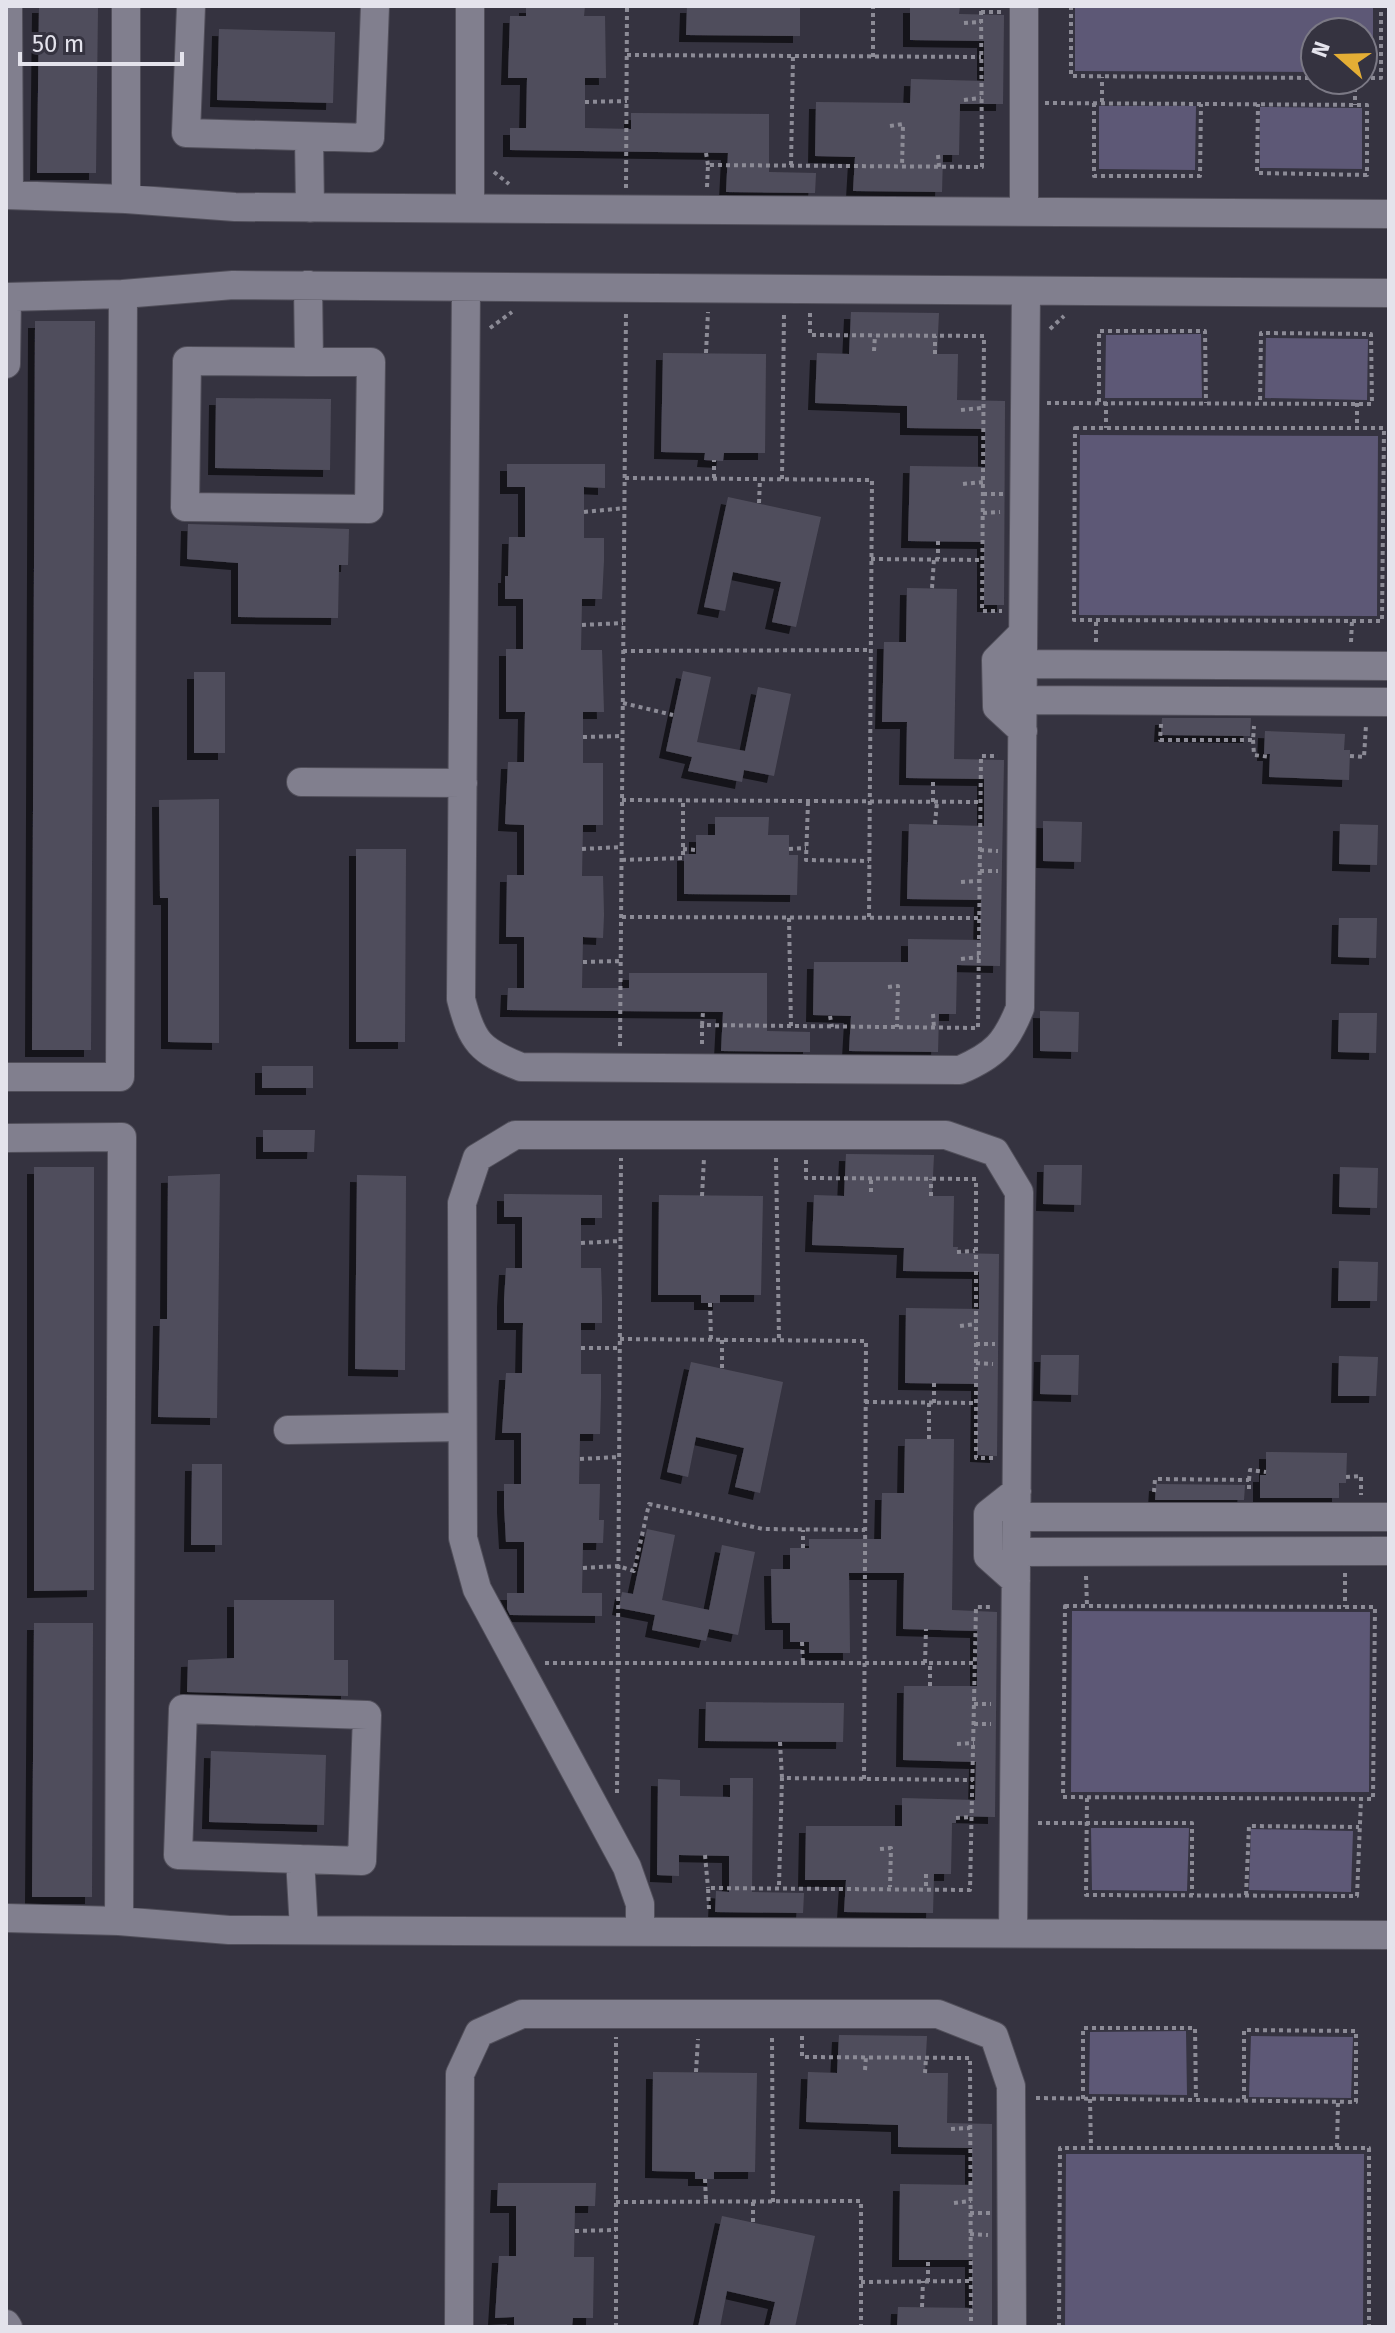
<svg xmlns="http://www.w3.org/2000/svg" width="1395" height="2333" viewBox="0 0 1395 2333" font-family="'Fira Sans',sans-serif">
	<defs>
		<filter id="shadow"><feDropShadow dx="-7" dy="7" stdDeviation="0" flood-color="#0009"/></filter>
	</defs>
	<rect width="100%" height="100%" fill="#353340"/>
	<path fill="#5d5876" d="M1075,6H1373V72H1363V32H1315V72L1075,71Z
		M1099,106H1196L1195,170L1099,169Z
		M1260,107L1362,108V169L1260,168Z
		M1201,334L1202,398H1105L1106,335Z
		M1266,338L1368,339L1367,400L1265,398Z
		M1080,435L1378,436L1377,616L1079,615Z
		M1072,1611L1370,1612L1369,1792H1071Z
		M1091,1828H1189L1187,1891L1092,1890Z
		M1251,1829L1353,1831L1351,1892L1249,1890Z
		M1186,2031L1187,2095L1089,2094L1090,2032Z
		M1251,2036L1353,2037L1351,2098L1249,2097Z
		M1066,2154H1364L1363,2327H1065Z"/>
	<path fill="#504e5c" filter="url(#shadow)" d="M39,6H98L96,173H37Z
		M526,6H585L584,16H605L606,78H585V128L631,129V113L769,114V172L816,173L815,193L726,192L728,153L510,150V128H526L527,78H508L510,16H526Z
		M687,6H800V36L686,35Z
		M910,6H960L959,14L1004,15L1003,104H960L959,155H943L942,192L853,191L855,157L815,156L816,102L910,103L911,79L984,81V41L910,40Z
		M219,29L335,32L333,103L217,100Z
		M851,312L939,313L937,354H958L957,400L1005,401L1004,605H984V542L908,541L910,466L985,467V429L907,428V406L815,403L817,353L849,354Z
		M35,321H95L91,1050H32Z
		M663,353L766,354L765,453H724L723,461L704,460L705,453L661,452Z
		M216,398L331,399L330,470L215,468Z
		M507,464H605V488L584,487V538H604V560L602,599H582L581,650H602L604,712H583V763H603V825H583L582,876H603L604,915L603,938L583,937L582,988H629V973H767V1031L810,1032V1052L721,1051L723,1012L507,1010L508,988H524V937H506L507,875H524V825L505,824L508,762H524L525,712H506V649H523V599H505V576H508L509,537H525V487H507Z
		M728,497L821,517L796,627L772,622L781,582L733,572L725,611L704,607Z
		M188,524L349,529L348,565H339L338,618L238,617V563L187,559Z
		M907,588L957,589L954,759L1004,760L1000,966L957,965L956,1014H939L938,1052L849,1051L851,1016L813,1015L814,962H908V939L980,940L981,900L907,899L909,824L984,826V779L906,778L907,722H882L884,642H906Z
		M683,671L711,677L697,742L745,751L758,687L791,694L774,776L744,770L742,782L688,771L692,757L666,751Z
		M194,672H225V753H194Z
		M1162,718H1251L1250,736L1161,735Z
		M1265,731L1345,734L1344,750H1350L1349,780L1269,777L1270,754H1264Z
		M219,799V1043L168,1042V898H160L159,800Z
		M715,817H769L768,835H789V855H798L797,895L684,894V854H696V835H715Z
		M1043,821L1082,822L1081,862L1043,861Z
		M1340,824L1378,825L1377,865L1339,864Z
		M356,849H406L405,1042H356Z
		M1339,918H1377L1376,958L1338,957Z
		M1040,1011L1079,1012L1078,1052L1040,1051Z
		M1339,1013H1377L1376,1053L1338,1052Z
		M262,1066H313V1088H262Z
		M263,1130H315L314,1152H263Z
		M846,1154L934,1155L932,1196H954L953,1247H958L957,1253L999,1254L997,1456L977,1455L978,1384L905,1383L906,1308L979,1309V1272L903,1271L904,1248L812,1245L814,1195L844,1196Z
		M1044,1165H1082L1081,1205L1043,1204Z
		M34,1167H94V1590L34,1591Z
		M1340,1167L1378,1168L1377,1208L1339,1207Z
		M220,1174L217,1418L158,1417L160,1319H167L168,1176Z
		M357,1175L406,1176L405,1370L355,1369Z
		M504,1194L602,1195V1218H581V1268H601L602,1300V1323H581V1374H601V1396L600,1434H580L579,1484H600L599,1520H604L603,1543H583L582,1593H602V1616L510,1615L507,1609V1593H524V1542H506L504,1506V1484H521V1433H502L506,1373H522L523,1323H504V1300L506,1268H522V1217H504Z
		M659,1195L763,1196L761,1295H720V1303H701V1295H658Z
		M1339,1261L1378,1262L1377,1301H1338Z
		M1041,1355H1079L1078,1395L1040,1394Z
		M1339,1356L1378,1357L1376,1396H1338Z
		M691,1362L783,1382L760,1493L735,1487L744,1448L696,1437L688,1477L667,1472Z
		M905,1439H954L952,1610L997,1612L995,1817L956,1816V1823H952L951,1874H934L933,1913L844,1912L846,1880H805L806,1826H902V1798L975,1800L976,1762L903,1760L904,1686H977V1631L903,1629L904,1573H849L850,1653H809V1642H790V1623H772L771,1569H790V1548H809V1539H881L882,1493H904Z
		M1266,1452L1347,1453L1346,1483H1339V1498H1260V1475H1266Z
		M192,1464H222V1545H191Z
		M1156,1484L1245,1485L1244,1500H1155Z
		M647,1529L675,1535L662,1600L709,1610L722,1545L755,1552L738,1635L709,1629L706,1641L652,1630L655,1615L619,1608L622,1592L633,1594Z
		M234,1600H334V1660H348V1696L187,1692L188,1660L234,1658Z
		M34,1623H93L92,1897H32Z
		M706,1702L844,1703L843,1742L705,1741Z
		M211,1751L326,1755L324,1825L209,1822Z
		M730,1778H753L752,1892L804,1893L803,1913L715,1912L716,1891L729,1892V1856L679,1855V1876L657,1875L658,1779L680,1780V1796L730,1797Z
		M839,2035L927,2036L925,2073H948L947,2123L992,2124V2327H897L898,2307L972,2308V2260H899L900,2184L972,2185V2148L898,2147V2125L806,2122L808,2072L837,2073Z
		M653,2072L757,2073L755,2172H714V2179H695V2172L652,2171Z
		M498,2183H596L595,2206H575L574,2257H594L593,2318H573L572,2327H514V2317L495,2318L499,2256H516V2206H497Z
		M722,2216L815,2236L795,2327H769L775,2302L727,2291L720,2327H698Z"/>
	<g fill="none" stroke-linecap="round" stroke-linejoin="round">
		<g stroke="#514f5a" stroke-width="30">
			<path id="minor" d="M8,6L9,195
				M191,6L186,133L370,138L375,6
				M309,137L310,208
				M6,195L126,199V6
				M126,199L235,207L1389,214
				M470,208V6
				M1024,212V6
				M308,285L309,362H371L369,509L185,507L187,361L309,362
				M466,287L461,999C472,1042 480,1051 521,1067L960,1070C995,1055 1006,1043 1020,1008L1026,291
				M123,294L233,285L1389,293
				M6,297L123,294L120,1077H6
				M6,364L7,297
				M1023,633L996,660L997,707L1023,731
				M1023,664L1389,666
				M1024,700L1389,702
				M301,782L463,783
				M6,1138L122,1137L119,1921L6,1918
				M288,1430L462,1427
				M1016,1517H1389
				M1016,1552L1389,1551
				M1016,1581L988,1556V1514L1017,1491
				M300,1859L178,1855L183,1709L367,1715L362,1861L300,1859L304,1930
				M119,1921L229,1930L1389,1935
				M640,1932V1904L627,1867L477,1589L463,1538L462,1203L477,1158L515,1135H946L995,1152L1019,1192L1013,1933
				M6,2324L8,2327
				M459,2327L460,2074L479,2033L522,2014H938L994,2036L1011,2086L1012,2327"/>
		</g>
		<path stroke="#8c8b96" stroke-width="4" stroke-dasharray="4 4" stroke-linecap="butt" d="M1071,6V76L1315,78
			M981,12H1002
			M964,23L981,22
			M627,55L981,57
			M873,57V6
			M1363,78H1381V6
			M1355,80V105
			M964,100L981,98
			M585,102L627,101
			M1102,102V77
			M1045,103L1367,105V175L1257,173L1258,104
			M1094,103V176H1200L1201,104
			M890,126L903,124L902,166
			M706,153L708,165
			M938,155L939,167
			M791,165L793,56
			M494,172L509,184
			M707,187L708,165L982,167L981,6
			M626,188L627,6
			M810,313V335L984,336L982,611H1002
			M490,328L512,312
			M1050,329L1064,316
			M874,351L875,335
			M706,353L708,312
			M935,354V336
			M1099,402V331H1205L1206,403
			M1106,402V428
			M1047,403L1372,404L1371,334L1261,333L1260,403
			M1357,403V428
			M961,410L982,408
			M1075,428H1384L1382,621L1074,620Z
			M625,478L872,480L869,919
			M714,478V460
			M782,479L784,314
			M963,484L983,482
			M983,494H1003
			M759,503L760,479
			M584,512L625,508
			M983,513L1000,512
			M938,541V559
			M871,559L982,560
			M932,588L934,559
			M582,625L623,623
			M1096,642V620
			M1351,642L1352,621
			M623,651L871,650
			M623,703L673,715
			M1161,724L1160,740H1253L1254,726
			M583,737L623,736
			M1253,740L1254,755L1270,757
			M1350,756L1364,757L1366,725
			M622,800L981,802
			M808,802L806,860L869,861
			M933,802V779
			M935,824L937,802
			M582,849L622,847
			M683,849L696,850
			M789,849L806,848
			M980,850L998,851
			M622,860L683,858V800
			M980,871H998
			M961,882L979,881
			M622,917L980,918
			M789,918L791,1026
			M961,959L979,957
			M583,962L620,961
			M888,987L898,986L897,1027
			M933,1014L934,1028
			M830,1016L832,1027
			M702,1025L703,1012
			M702,1044V1025L978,1028L981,756H998
			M620,1046L626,311
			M776,1158L779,1340
			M806,1160V1178L976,1179V1458H993
			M871,1180V1193
			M702,1196L704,1158
			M931,1196V1179
			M581,1243L620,1241
			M957,1252L975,1251
			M710,1303L711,1340
			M960,1326L976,1324
			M620,1339L866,1341L864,1780
			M722,1340V1369
			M976,1344H995
			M581,1348H620
			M976,1363L993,1364
			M934,1383V1403
			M865,1402L975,1403
			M929,1439V1402
			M580,1459L619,1457
			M1346,1477L1361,1476V1495
			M1249,1480L1250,1470L1266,1472
			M1154,1492L1155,1479L1249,1480V1492
			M803,1548V1530
			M583,1568L618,1566L634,1571L649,1504L763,1529L865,1530
			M1345,1573V1607
			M1086,1576L1087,1605
			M1065,1606L1375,1607L1373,1799L1063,1797Z
			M802,1642L803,1663
			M545,1663H975
			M925,1663L926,1629
			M930,1686V1664
			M974,1704H991
			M974,1724H991
			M780,1742L782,1778
			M957,1744L974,1743
			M617,1793L621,1158
			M1087,1798L1086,1895L1357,1896L1361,1799
			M956,1818L972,1817
			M1038,1823H1192V1895
			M880,1849L891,1848L890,1887
			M705,1855L708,1888
			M926,1874V1888
			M779,1885L782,1778L973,1780
			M1246,1895L1249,1826L1359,1827
			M709,1909L708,1888L970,1890L976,1607H993
			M802,2036V2057L970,2058L971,2327
			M772,2038L773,2202
			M865,2070L866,2057
			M696,2072L698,2039
			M925,2073L926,2058
			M1036,2098L1356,2102V2031L1244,2030V2101
			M1083,2099V2028H1195L1196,2100
			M1090,2099L1091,2148
			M951,2129L970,2128
			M1337,2147L1338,2102
			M705,2179L706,2201
			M616,2202L861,2201V2327
			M753,2202V2223
			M954,2203L971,2201
			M970,2213H990
			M575,2231L616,2230
			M970,2234L988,2235
			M861,2282L971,2281
			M928,2282V2260
			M922,2307L923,2281
			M616,2327V2037
			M1059,2327L1060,2148H1369V2327"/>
		<use href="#minor" stroke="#817f8e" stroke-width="28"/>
	</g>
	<rect width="1395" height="2333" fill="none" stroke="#e4e3ec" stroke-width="16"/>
	<g transform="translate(1339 56) rotate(290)"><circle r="38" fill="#353340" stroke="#7b7985" stroke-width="2"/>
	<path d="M0-6L14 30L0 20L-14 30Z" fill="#e4ae35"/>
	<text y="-12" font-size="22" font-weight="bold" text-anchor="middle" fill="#e4e3ec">N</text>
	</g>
	<path d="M20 52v12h162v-12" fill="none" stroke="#e4e3ec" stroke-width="4"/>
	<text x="32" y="52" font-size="24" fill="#e4e3ec" stroke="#353340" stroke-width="6" paint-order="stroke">50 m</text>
</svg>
